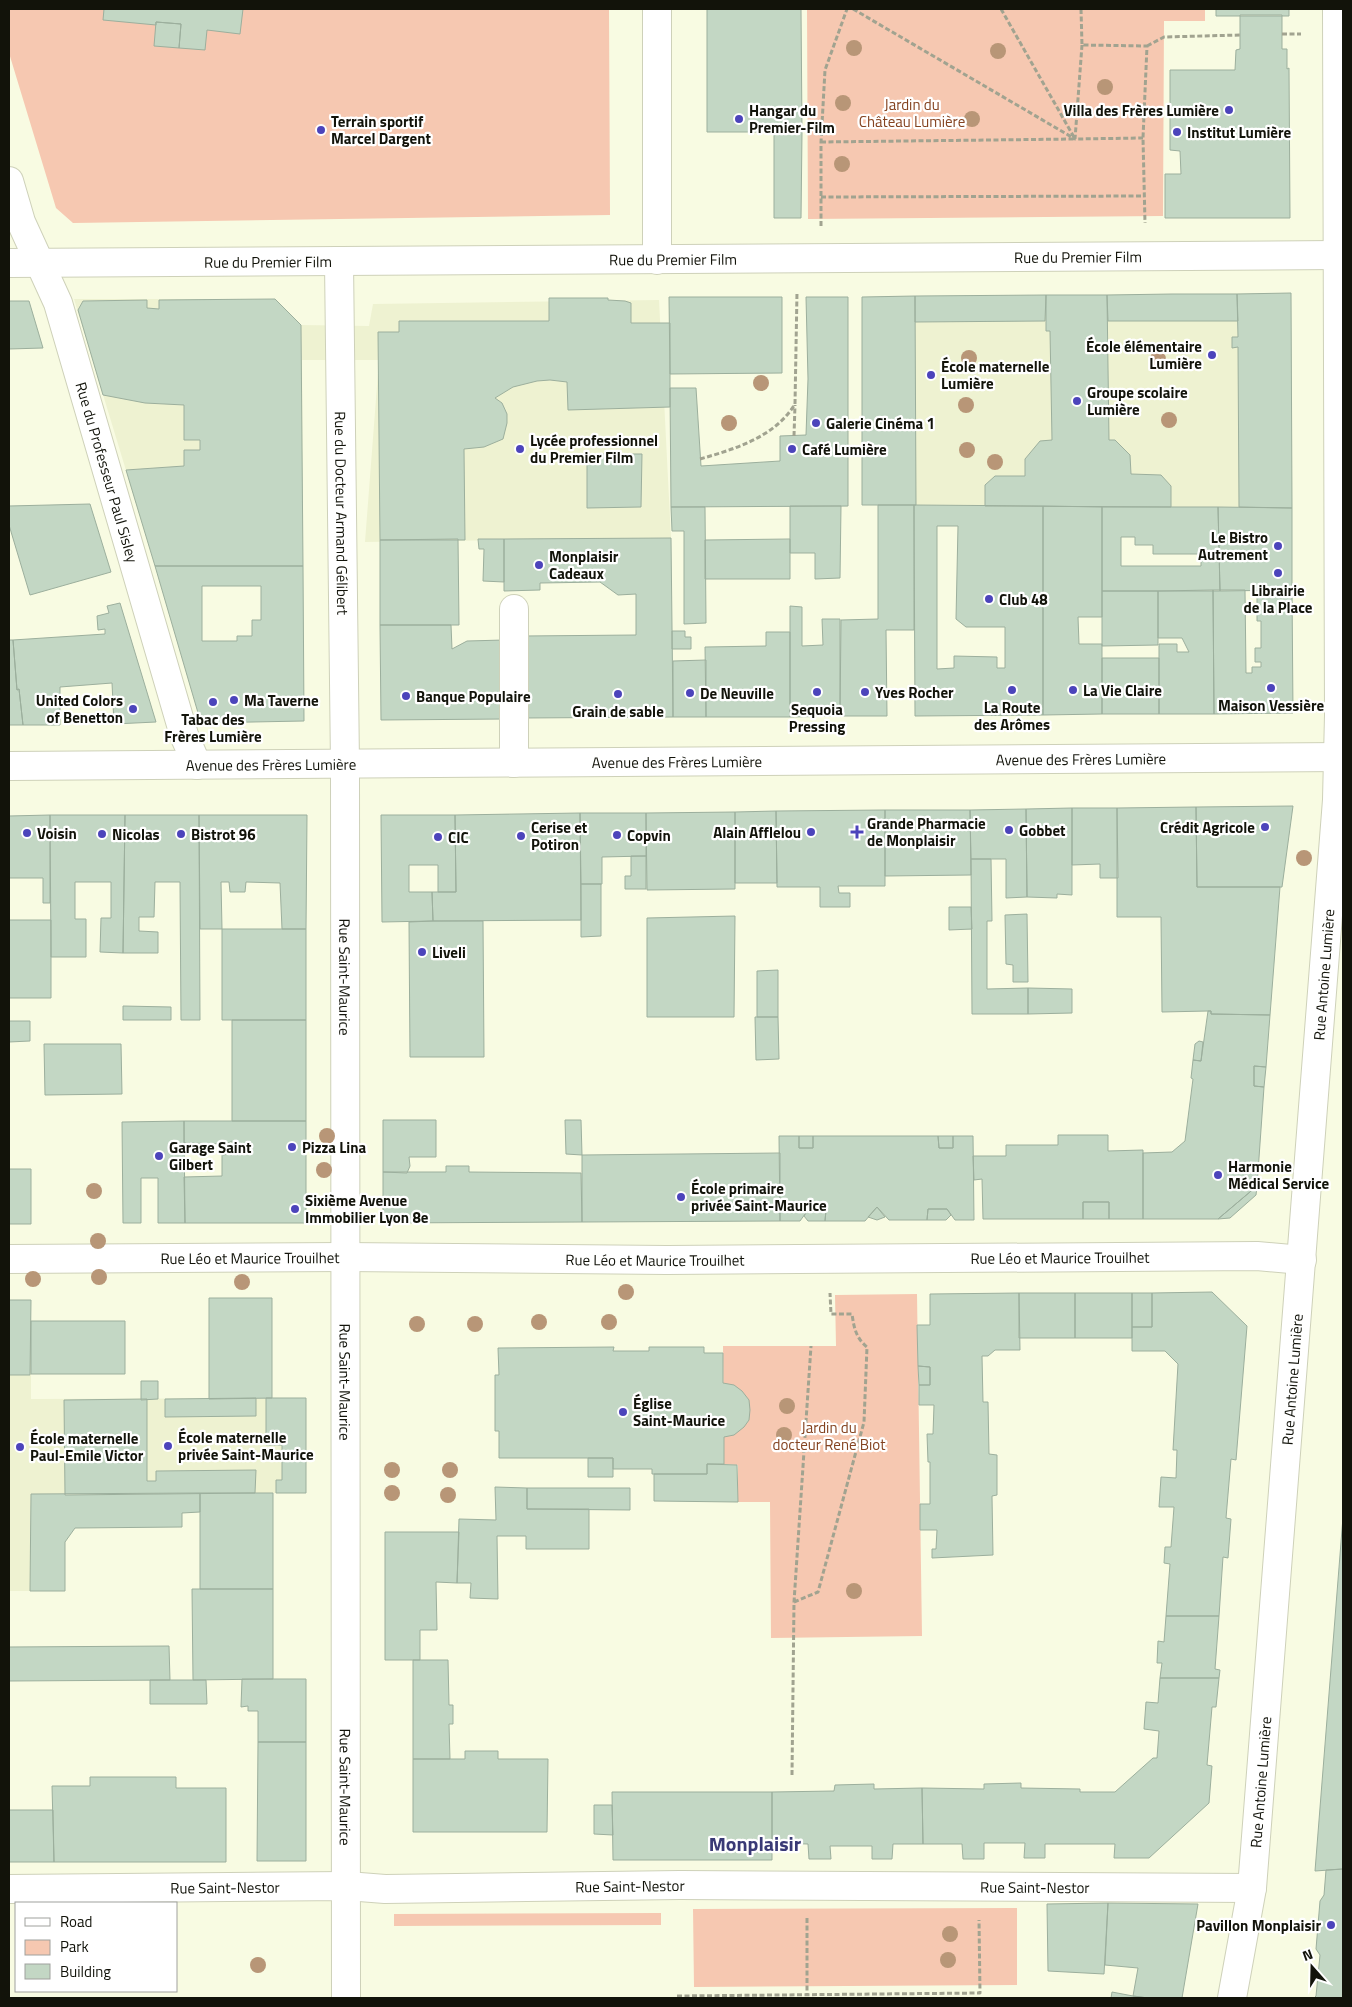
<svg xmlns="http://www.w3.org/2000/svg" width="1352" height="2007" viewBox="0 0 1352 2007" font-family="'Titillium Web',sans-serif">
	<rect width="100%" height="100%" fill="#f8fbe2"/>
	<path fill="#eef2d1" d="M1291,293L1292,508L862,505V297Z
		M74,299H275L301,325L369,326L373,304L659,300L671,538L365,542L379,360H302L303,566H155Z
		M9,1300H31V1399L306,1398V1493L31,1494L30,1591H9Z"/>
	<path fill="#f6c8b1" d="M9,9H609L610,215L73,223L56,208L9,53Z
		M807,9H1205V21H1164L1163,216L808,219Z
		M917,1294L922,1636L771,1638L770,1502H738V1465L724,1464L723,1346H836L835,1295Z
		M1017,1908V1985L694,1987L693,1909Z
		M661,1913V1925L394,1926V1914Z"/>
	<path fill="#c3d7c4" stroke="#9caf9d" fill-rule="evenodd" d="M104,9H243L240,34L207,30L205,50L179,48L181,24L156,22V25L103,20Z
		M707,9H801L802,132H707Z
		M1216,9H1289V16H1216Z
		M1240,15H1282V49H1287V69L1289,68L1290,218H1165V174H1181L1180,151L1170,150V70H1235L1236,50L1240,49Z
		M156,22L181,24L179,48L154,46Z
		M774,132H802L801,218H774Z
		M1291,293L1292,508L1239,507L1238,347L1232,348V337H1238L1237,294Z
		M1172,294H1237L1238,321H1108L1107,295Z
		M1046,295H1107L1109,440H1115L1130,455L1131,474L1161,475L1171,486V507L985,506V485L995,476H1025V459L1040,441L1052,440L1050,331H1046Z
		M1046,295L1045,321L915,322V296Z
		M915,296L916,505H862V297Z
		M669,297H782V373L670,374Z
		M806,297H848V506L671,507L670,388H696L701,466L780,461V436L806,435L808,379Z
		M549,298H608V300L625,301L631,303V323H670V407L568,410L567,382L550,380L537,381L513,387L495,398L502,403L507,414V423L503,439L484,447L464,449L465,540H380L378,332H399V321H549Z
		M275,299L301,325L303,566H155L126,470L184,466V450H200V440H184V405L145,403L103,395L78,310L83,301L147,300V308L159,309V300Z
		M9,301H29L43,348L9,349Z
		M587,454H642L641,507L587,508Z
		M90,504L111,572L30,595L9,525V506Z
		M878,505H914V630H886L887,716H840L841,620L878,619Z
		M914,505L1043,506V715L915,716ZM937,526H958L956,619L966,627H1005V668H997V657L954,656V668L937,669Z
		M790,506H841L840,578L815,579V553H790Z
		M1043,506L1102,507V617H1078L1079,644H1102V714L1043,715Z
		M671,507H705L706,623L684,624V531H672Z
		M1102,507H1218L1220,591H1102ZM1121,537H1135V545H1153V554H1201V566H1121Z
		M1218,507L1292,508V590L1220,591Z
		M671,538L673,717L524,718V636L636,635V594L618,595L600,582L540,583V590L504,591V539Z
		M458,539L459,625H380V540Z
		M478,539H504V582L483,581L484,549H479Z
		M790,539V579H705V540Z
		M155,566H303L304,721L201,723ZM202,586H261V620H252V636H237V641H202Z
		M1213,590H1245L1246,673H1252V667H1261V662H1255V648H1261V621H1257V590H1292L1293,713L1214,714Z
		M1213,590L1214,714H1159V644H1177V652H1189L1182,638H1158V591Z
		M1102,591H1158V645L1102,646Z
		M120,603L156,722L114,724L112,683L60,687V725H23L19,689L17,690L13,640L105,634V629L98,630L97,616L109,613L107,606Z
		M790,606L802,607V646L823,645L822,619H840V716L790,717Z
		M380,625H451L452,649L467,641L504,640V719L381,720Z
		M672,631H685V637H691V649H672Z
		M766,632H790V717H706L705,647L766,646Z
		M9,640H13L17,690L19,689L23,725H9Z
		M1102,658H1159V714H1102Z
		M706,660V717H673V661Z
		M1293,806L1282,887H1197L1196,807Z
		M1196,807L1197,887H1280L1270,1015L1211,1014V1011H1208L1162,1012L1161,917H1117V808Z
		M1072,808H1117L1118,878H1100V864L1072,865Z
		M1072,808V895L1057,894V898L1027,897L1026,809Z
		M1026,809L1027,897L1006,898V859H971L970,810Z
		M885,810H970L971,875L885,876Z
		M885,810V886H838L839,893H850V907H820V887H777L776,811Z
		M776,811L777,883H735V812Z
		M735,812V889L647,890L646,813Z
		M580,813L581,920L433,921L432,892H456L455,815Z
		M580,813H646V856L602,857V884H581Z
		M50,815H125L123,953L100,952L101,918H111V882H75V919H86V957H51Z
		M50,815V903H43V878H9V816Z
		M125,815H199L200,1020H181L180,882H155L154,917H139V931L158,932V953H123Z
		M199,815H307L306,929H282L280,883L246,882L245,892H230L229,882H221L222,929H200Z
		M381,815H455L456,892H438V865H409V892H432L433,921L382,922Z
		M631,856H646V889H625V876H631Z
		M971,859H991L992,921H987V989L1028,988V1014H972Z
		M581,884H601V936L581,937Z
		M949,907H971L972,929L949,930Z
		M1027,914L1028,982H1013V965L1006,964L1005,915Z
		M735,916L734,1017H647V918Z
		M9,920H51V998H9Z
		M433,921H483L484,1057H410L409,922Z
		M222,929H306V1020H222Z
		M778,970V1017H757V971Z
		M1028,988L1072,989V1013L1028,1014Z
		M123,1006L171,1007V1020H123Z
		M1208,1011H1211V1014L1270,1015L1266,1067L1254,1066V1086L1264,1087L1257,1186L1218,1219H1143V1153L1172,1152L1185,1141L1193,1079L1191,1078L1193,1060L1201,1061Z
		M755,1017H778L779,1059L756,1060Z
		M232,1020H306V1121H232Z
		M9,1021H30V1041L9,1042Z
		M1199,1041L1203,1042L1201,1061L1193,1060L1195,1044Z
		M44,1044H121L122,1094L45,1095Z
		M1254,1066L1266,1067L1264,1087L1254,1086Z
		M383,1120H436V1157H409L410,1166L407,1173L383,1172Z
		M565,1120H581L582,1155L566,1154Z
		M184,1121H306V1223H185L184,1177L222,1176V1155L232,1154V1141L226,1144L184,1143Z
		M184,1121L185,1223H158V1178H141V1223H123L122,1122Z
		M1058,1135H1108V1151L1143,1150V1219H1109V1202H1083V1219H983L982,1179L974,1180L973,1156H1006V1145H1058Z
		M779,1136H799V1148H813V1136H938L939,1148H953V1136H973L974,1220H955L947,1209H928L927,1220H889L877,1207L865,1221H825L826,1210H808L800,1221H780Z
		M799,1136H813V1148H799Z
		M938,1136H953V1148H939Z
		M780,1153V1221L582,1222V1155Z
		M446,1166H469V1172L581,1173L582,1222L383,1223V1172H446Z
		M9,1169H31V1224H9Z
		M1257,1186L1256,1195L1230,1218L1218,1219Z
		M1083,1202H1109V1219H1083Z
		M877,1207L885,1217L877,1220L868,1217Z
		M928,1209H947L951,1215L946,1220H927Z
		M808,1210H826L825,1221H808L804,1216Z
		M1212,1292L1247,1326L1236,1460L1231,1459L1226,1518L1231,1519L1228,1558L1223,1557L1219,1616H1166L1170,1564L1164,1563L1165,1547H1171L1174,1507H1159L1161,1477L1176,1478L1177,1450H1173L1178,1364L1165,1351H1132V1327H1152V1293Z
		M1019,1293L1020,1350H995L988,1356H982L983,1402H988L989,1454L997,1455V1495L992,1496L993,1555L932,1558V1549H936L937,1530H920V1504H930V1462H928L927,1434H933L934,1405H919V1385H930V1367L918,1366L917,1325H930V1294Z
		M1019,1293H1075V1338H1019Z
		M1075,1293H1132V1338H1075Z
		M1132,1293H1152V1327H1132Z
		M209,1298H272V1398L209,1399Z
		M9,1300H31L30,1375H9Z
		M31,1321H125V1374H31Z
		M614,1347L613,1351H649V1347H704V1353H723V1383L734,1385L742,1391L749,1400L750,1410L749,1420L744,1427L734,1435L724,1437V1464H707V1474H652V1469H613V1458H499V1431H495V1375H499L498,1348Z
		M918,1366L930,1367V1385H919Z
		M141,1381H158V1399L141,1400Z
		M256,1398V1416L165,1417V1399Z
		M266,1398H306V1493H276V1480H282V1445H266Z
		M147,1399V1481H156V1471L256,1470L255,1493L65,1495L64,1400Z
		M588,1458H613V1477H588Z
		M707,1464L737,1465L738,1502L654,1501V1474H707Z
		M495,1487L527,1488V1509H589V1549H526V1536H497L498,1599L470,1598L471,1583H457L459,1519L496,1520Z
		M527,1488H630V1510L527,1509Z
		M200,1493H273V1589H200Z
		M200,1493V1512L182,1513V1527L75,1528L65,1542V1591H30L31,1494Z
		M1343,1517V1869L1315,1871Z
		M385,1532H459L457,1583L436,1582L437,1630H420V1660H385Z
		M192,1589H273V1679L193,1680Z
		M1166,1616H1219L1215,1669L1220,1670L1219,1678H1160L1162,1663H1157L1158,1641L1164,1642Z
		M169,1646L170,1680L9,1681V1647Z
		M413,1660H448L449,1705H453V1724H449L450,1759H413Z
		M1160,1678H1219L1216,1707H1212L1207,1765L1212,1766L1209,1803L1149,1858H1114L1115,1844H1045V1858H1024L1025,1843H984V1859H963L962,1844H923L922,1788L984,1789V1784L1021,1783V1788L1080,1789V1792H1115L1153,1758H1157L1159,1731L1144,1729L1146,1702L1158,1703Z
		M242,1679H306V1742H258V1711H248V1706L241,1707Z
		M150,1680H206L207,1704H150Z
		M258,1742H306V1861H257Z
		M465,1751H498V1759H548L547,1832H413V1759H465Z
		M90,1777H176V1788H226V1862H54L52,1786H90Z
		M874,1784V1789L922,1788L923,1844H893L892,1859H872V1846H830L831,1859H809L808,1844L772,1843V1792L834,1791L835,1785Z
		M612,1792H772V1860H613Z
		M594,1805H612L613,1835L594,1834Z
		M9,1810H53L54,1862H9Z
		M1343,1869V1998H1314L1316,1996L1320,1955L1316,1949L1320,1901L1324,1895L1326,1870Z
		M1108,1903L1104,1974L1048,1971L1047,1904Z
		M1108,1903L1198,1904L1182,1998H1148L1133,1996L1138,1968L1105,1965Z
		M1112,1992L1133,1996L1148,1998H1111Z"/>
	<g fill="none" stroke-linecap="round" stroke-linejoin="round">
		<g stroke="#ced1b9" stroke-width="30">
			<g id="minor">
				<path d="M657,9V260"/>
				<path id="s1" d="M9,181L21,222L58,303L184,735L197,765"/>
				<path id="s2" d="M339,262L345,765L346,1998"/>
				<path id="s3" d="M9,263L1337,255"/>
				<path d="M514,609V763"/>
				<path id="s4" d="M9,1259L345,1257L667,1260L1257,1256L1302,1260"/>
				<path id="s5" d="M9,1889L347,1886L385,1889L680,1885L1252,1888"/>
				<path id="s6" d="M1232,1998L1252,1888L1337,800L1339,715L1337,9"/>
			</g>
		</g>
		<g stroke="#ced1b9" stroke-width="30">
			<g id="major">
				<path id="s7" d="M9,766L1343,757"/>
			</g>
		</g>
		<path stroke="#a1a390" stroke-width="3" stroke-dasharray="5 2.5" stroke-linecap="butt" d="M853,9L1075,139
			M1001,9L1075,139
			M1081,9L1082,45L1147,46L1143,138L1145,223
			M1282,34H1301
			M1082,45L1075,139L1143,138
			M1147,46L1164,37L1240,35
			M821,142L1074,139
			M821,197L1144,196
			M821,226V142L825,70L847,9
			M794,436L795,405
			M700,459C735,449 775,437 795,404L797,292
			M794,1602L818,1592L864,1422L867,1347C856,1338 854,1328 852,1314H831L830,1293
			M792,1775L794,1602L811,1346
			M807,1918V1995
			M677,1996L980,1993L979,1920"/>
		<use href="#minor" stroke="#fff" stroke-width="28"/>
		<use href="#major" stroke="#fff" stroke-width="28"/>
	</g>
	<g fill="#b89677">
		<circle cx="854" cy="48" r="8"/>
		<circle cx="998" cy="51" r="8"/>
		<circle cx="1105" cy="87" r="8"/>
		<circle cx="843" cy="103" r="8"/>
		<circle cx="972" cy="119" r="8"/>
		<circle cx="842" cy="164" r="8"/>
		<circle cx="969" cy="358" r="8"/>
		<circle cx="1158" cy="359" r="8"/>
		<circle cx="761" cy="383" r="8"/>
		<circle cx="966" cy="405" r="8"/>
		<circle cx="1169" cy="420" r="8"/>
		<circle cx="729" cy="423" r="8"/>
		<circle cx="967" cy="450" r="8"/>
		<circle cx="995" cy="462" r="8"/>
		<circle cx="1304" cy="858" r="8"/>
		<circle cx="327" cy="1136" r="8"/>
		<circle cx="324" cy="1170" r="8"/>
		<circle cx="94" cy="1191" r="8"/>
		<circle cx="98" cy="1241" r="8"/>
		<circle cx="99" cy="1277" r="8"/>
		<circle cx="33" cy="1279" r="8"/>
		<circle cx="242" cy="1282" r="8"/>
		<circle cx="626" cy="1292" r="8"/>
		<circle cx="539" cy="1322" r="8"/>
		<circle cx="609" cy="1322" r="8"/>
		<circle cx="417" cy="1324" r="8"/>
		<circle cx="475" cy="1324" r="8"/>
		<circle cx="787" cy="1406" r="8"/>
		<circle cx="784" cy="1435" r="8"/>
		<circle cx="392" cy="1470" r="8"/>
		<circle cx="450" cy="1470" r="8"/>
		<circle cx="392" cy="1493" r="8"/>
		<circle cx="448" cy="1495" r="8"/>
		<circle cx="854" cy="1591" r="8"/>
		<circle cx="950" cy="1934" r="8"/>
		<circle cx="948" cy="1960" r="8"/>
		<circle cx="258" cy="1965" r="8"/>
	</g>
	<g fill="#4c44bb" stroke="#fff" stroke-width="2">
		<circle cx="1229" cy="110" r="5"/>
		<circle cx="739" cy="119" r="5"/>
		<circle cx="321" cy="130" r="5"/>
		<circle cx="1177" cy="132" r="5"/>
		<circle cx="1212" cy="355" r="5"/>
		<circle cx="931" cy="375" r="5"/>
		<circle cx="1077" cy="401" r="5"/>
		<circle cx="816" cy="423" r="5"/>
		<circle cx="520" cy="449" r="5"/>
		<circle cx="792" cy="449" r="5"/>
		<circle cx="1278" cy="546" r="5"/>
		<circle cx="539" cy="565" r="5"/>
		<circle cx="1278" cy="573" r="5"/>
		<circle cx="989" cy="599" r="5"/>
		<circle cx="1271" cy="688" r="5"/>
		<circle cx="1012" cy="690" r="5"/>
		<circle cx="1073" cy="690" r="5"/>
		<circle cx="817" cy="692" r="5"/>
		<circle cx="865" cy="692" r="5"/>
		<circle cx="690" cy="693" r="5"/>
		<circle cx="618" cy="694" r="5"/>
		<circle cx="406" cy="696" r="5"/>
		<circle cx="234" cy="700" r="5"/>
		<circle cx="213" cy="702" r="5"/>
		<circle cx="133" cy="709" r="5"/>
		<circle cx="1265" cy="827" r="5"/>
		<circle cx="1009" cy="830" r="5"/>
		<circle cx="811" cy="832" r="5"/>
		<path d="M854.5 824.5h5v5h5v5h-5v5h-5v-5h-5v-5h5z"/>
		<circle cx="27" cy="833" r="5"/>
		<circle cx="102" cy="834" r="5"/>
		<circle cx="181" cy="834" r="5"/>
		<circle cx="617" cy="835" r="5"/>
		<circle cx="521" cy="836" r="5"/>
		<circle cx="438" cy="837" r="5"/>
		<circle cx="422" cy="952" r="5"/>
		<circle cx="292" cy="1147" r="5"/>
		<circle cx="159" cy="1156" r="5"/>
		<circle cx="1218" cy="1175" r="5"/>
		<circle cx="681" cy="1197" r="5"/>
		<circle cx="295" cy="1209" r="5"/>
		<circle cx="623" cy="1412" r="5"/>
		<circle cx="168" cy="1446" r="5"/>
		<circle cx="20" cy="1447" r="5"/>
		<circle cx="1331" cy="1925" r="5"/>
	</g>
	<g text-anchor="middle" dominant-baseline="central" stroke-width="4.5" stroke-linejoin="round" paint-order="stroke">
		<g font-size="15" fill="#844320" stroke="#fff">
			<text x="912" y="104">Jardin du<tspan x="912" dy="17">Château Lumière</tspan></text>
			<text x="829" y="1427">Jardin du<tspan x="829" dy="17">docteur René Biot</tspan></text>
		</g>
		<g font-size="15" font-weight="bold" fill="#12130a" stroke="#fff" text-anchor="start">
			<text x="749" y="110">Hangar du<tspan x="749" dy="17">Premier-Film</tspan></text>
			<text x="1219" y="110" text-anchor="end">Villa des Frères Lumière</text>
			<text x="331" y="121">Terrain sportif<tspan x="331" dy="17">Marcel Dargent</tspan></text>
			<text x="1187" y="132">Institut Lumière</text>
			<text x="1202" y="346" text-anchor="end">École élémentaire<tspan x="1202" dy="17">Lumière</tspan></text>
			<text x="941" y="366">École maternelle<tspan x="941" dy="17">Lumière</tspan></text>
			<text x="1087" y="392">Groupe scolaire<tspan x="1087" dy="17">Lumière</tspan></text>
			<text x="826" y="423">Galerie Cinéma 1</text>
			<text x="530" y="440">Lycée professionnel<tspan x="530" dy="17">du Premier Film</tspan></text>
			<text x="802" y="449">Café Lumière</text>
			<text x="1268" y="537" text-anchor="end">Le Bistro<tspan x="1268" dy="17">Autrement</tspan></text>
			<text x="549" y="556">Monplaisir<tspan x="549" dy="17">Cadeaux</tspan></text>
			<text x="1278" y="590" text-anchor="middle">Librairie<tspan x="1278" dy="17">de la Place</tspan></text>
			<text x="999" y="599">Club 48</text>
			<text x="1083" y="690">La Vie Claire</text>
			<text x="875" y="692">Yves Rocher</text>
			<text x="700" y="693">De Neuville</text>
			<text x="416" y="696">Banque Populaire</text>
			<text x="123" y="700" text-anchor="end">United Colors<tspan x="123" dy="17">of Benetton</tspan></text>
			<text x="244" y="700">Ma Taverne</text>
			<text x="1271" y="705" text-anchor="middle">Maison Vessière</text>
			<text x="1012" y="707" text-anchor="middle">La Route<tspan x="1012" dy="17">des Arômes</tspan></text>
			<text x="817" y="709" text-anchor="middle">Sequoia<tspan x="817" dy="17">Pressing</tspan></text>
			<text x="618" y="711" text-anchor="middle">Grain de sable</text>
			<text x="213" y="719" text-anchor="middle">Tabac des<tspan x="213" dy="17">Frères Lumière</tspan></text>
			<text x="867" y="823">Grande Pharmacie<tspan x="867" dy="17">de Monplaisir</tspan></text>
			<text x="531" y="827">Cerise et<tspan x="531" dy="17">Potiron</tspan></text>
			<text x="1255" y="827" text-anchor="end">Crédit Agricole</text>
			<text x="1019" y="830">Gobbet</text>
			<text x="801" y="832" text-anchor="end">Alain Afflelou</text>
			<text x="37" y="833">Voisin</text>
			<text x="112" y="834">Nicolas</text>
			<text x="191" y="834">Bistrot 96</text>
			<text x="627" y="835">Copvin</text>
			<text x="448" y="837">CIC</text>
			<text x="432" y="952">Liveli</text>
			<text x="169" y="1147">Garage Saint<tspan x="169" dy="17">Gilbert</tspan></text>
			<text x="302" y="1147">Pizza Lina</text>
			<text x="1228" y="1166">Harmonie<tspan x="1228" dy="17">Médical Service</tspan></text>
			<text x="691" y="1188">École primaire<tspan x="691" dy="17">privée Saint-Maurice</tspan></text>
			<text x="305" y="1200">Sixième Avenue<tspan x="305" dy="17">Immobilier Lyon 8e</tspan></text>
			<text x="633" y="1403">Église<tspan x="633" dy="17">Saint-Maurice</tspan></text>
			<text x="178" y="1437">École maternelle<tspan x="178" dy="17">privée Saint-Maurice</tspan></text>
			<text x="30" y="1438">École maternelle<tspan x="30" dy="17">Paul-Emile Victor</tspan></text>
			<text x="1321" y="1925" text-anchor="end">Pavillon Monplaisir</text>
		</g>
		<g font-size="15" fill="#12130a" stroke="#fff">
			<text stroke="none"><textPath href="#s3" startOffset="1069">Rue du Premier Film</textPath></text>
			<text stroke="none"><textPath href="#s3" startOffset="664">Rue du Premier Film</textPath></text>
			<text stroke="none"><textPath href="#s3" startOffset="259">Rue du Premier Film</textPath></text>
			<text stroke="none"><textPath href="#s1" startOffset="308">Rue du Professeur Paul Sisley</textPath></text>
			<text stroke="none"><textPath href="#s2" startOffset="251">Rue du Docteur Armand Gélibert</textPath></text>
			<text stroke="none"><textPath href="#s7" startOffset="1072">Avenue des Frères Lumière</textPath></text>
			<text stroke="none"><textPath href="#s7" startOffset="668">Avenue des Frères Lumière</textPath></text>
			<text stroke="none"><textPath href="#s7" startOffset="262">Avenue des Frères Lumière</textPath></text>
			<text stroke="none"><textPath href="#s6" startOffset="1028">Rue Antoine Lumière</textPath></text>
			<text stroke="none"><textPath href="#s2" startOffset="715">Rue Saint-Maurice</textPath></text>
			<text stroke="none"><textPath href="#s4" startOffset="241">Rue Léo et Maurice Trouilhet</textPath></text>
			<text stroke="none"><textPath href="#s4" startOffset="1051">Rue Léo et Maurice Trouilhet</textPath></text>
			<text stroke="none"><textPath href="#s4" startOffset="646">Rue Léo et Maurice Trouilhet</textPath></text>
			<text stroke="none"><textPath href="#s6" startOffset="622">Rue Antoine Lumière</textPath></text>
			<text stroke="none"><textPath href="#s2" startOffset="1120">Rue Saint-Maurice</textPath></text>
			<text stroke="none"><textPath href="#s6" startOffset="218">Rue Antoine Lumière</textPath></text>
			<text stroke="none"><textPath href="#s2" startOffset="1525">Rue Saint-Maurice</textPath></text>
			<text stroke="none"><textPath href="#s5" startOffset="621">Rue Saint-Nestor</textPath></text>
			<text stroke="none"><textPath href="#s5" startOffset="1026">Rue Saint-Nestor</textPath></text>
			<text stroke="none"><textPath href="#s5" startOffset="216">Rue Saint-Nestor</textPath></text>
		</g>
		<g font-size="20" font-weight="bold" fill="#393975" stroke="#fff">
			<text x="755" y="1843">Monplaisir</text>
		</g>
	</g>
	<rect width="1352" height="2007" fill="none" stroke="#12130a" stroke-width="20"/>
	<rect x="15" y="1902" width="162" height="90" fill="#ffffff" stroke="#a0a19d"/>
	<rect x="25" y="1918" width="25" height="8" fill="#ffffff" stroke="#a0a19d"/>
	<text x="60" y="1927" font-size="15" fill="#12130a">Road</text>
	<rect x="25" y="1940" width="25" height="15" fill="#f6c8b1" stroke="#a0a19d"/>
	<text x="60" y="1952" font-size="15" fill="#12130a">Park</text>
	<rect x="25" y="1964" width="25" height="15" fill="#c3d7c4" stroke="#a0a19d"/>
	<text x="60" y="1977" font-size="15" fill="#12130a">Building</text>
	<g transform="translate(1312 1967) rotate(340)" stroke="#ffffff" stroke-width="4" paint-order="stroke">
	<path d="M0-4L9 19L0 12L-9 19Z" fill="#12130a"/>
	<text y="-8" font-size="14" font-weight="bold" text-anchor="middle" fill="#12130a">N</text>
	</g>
</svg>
